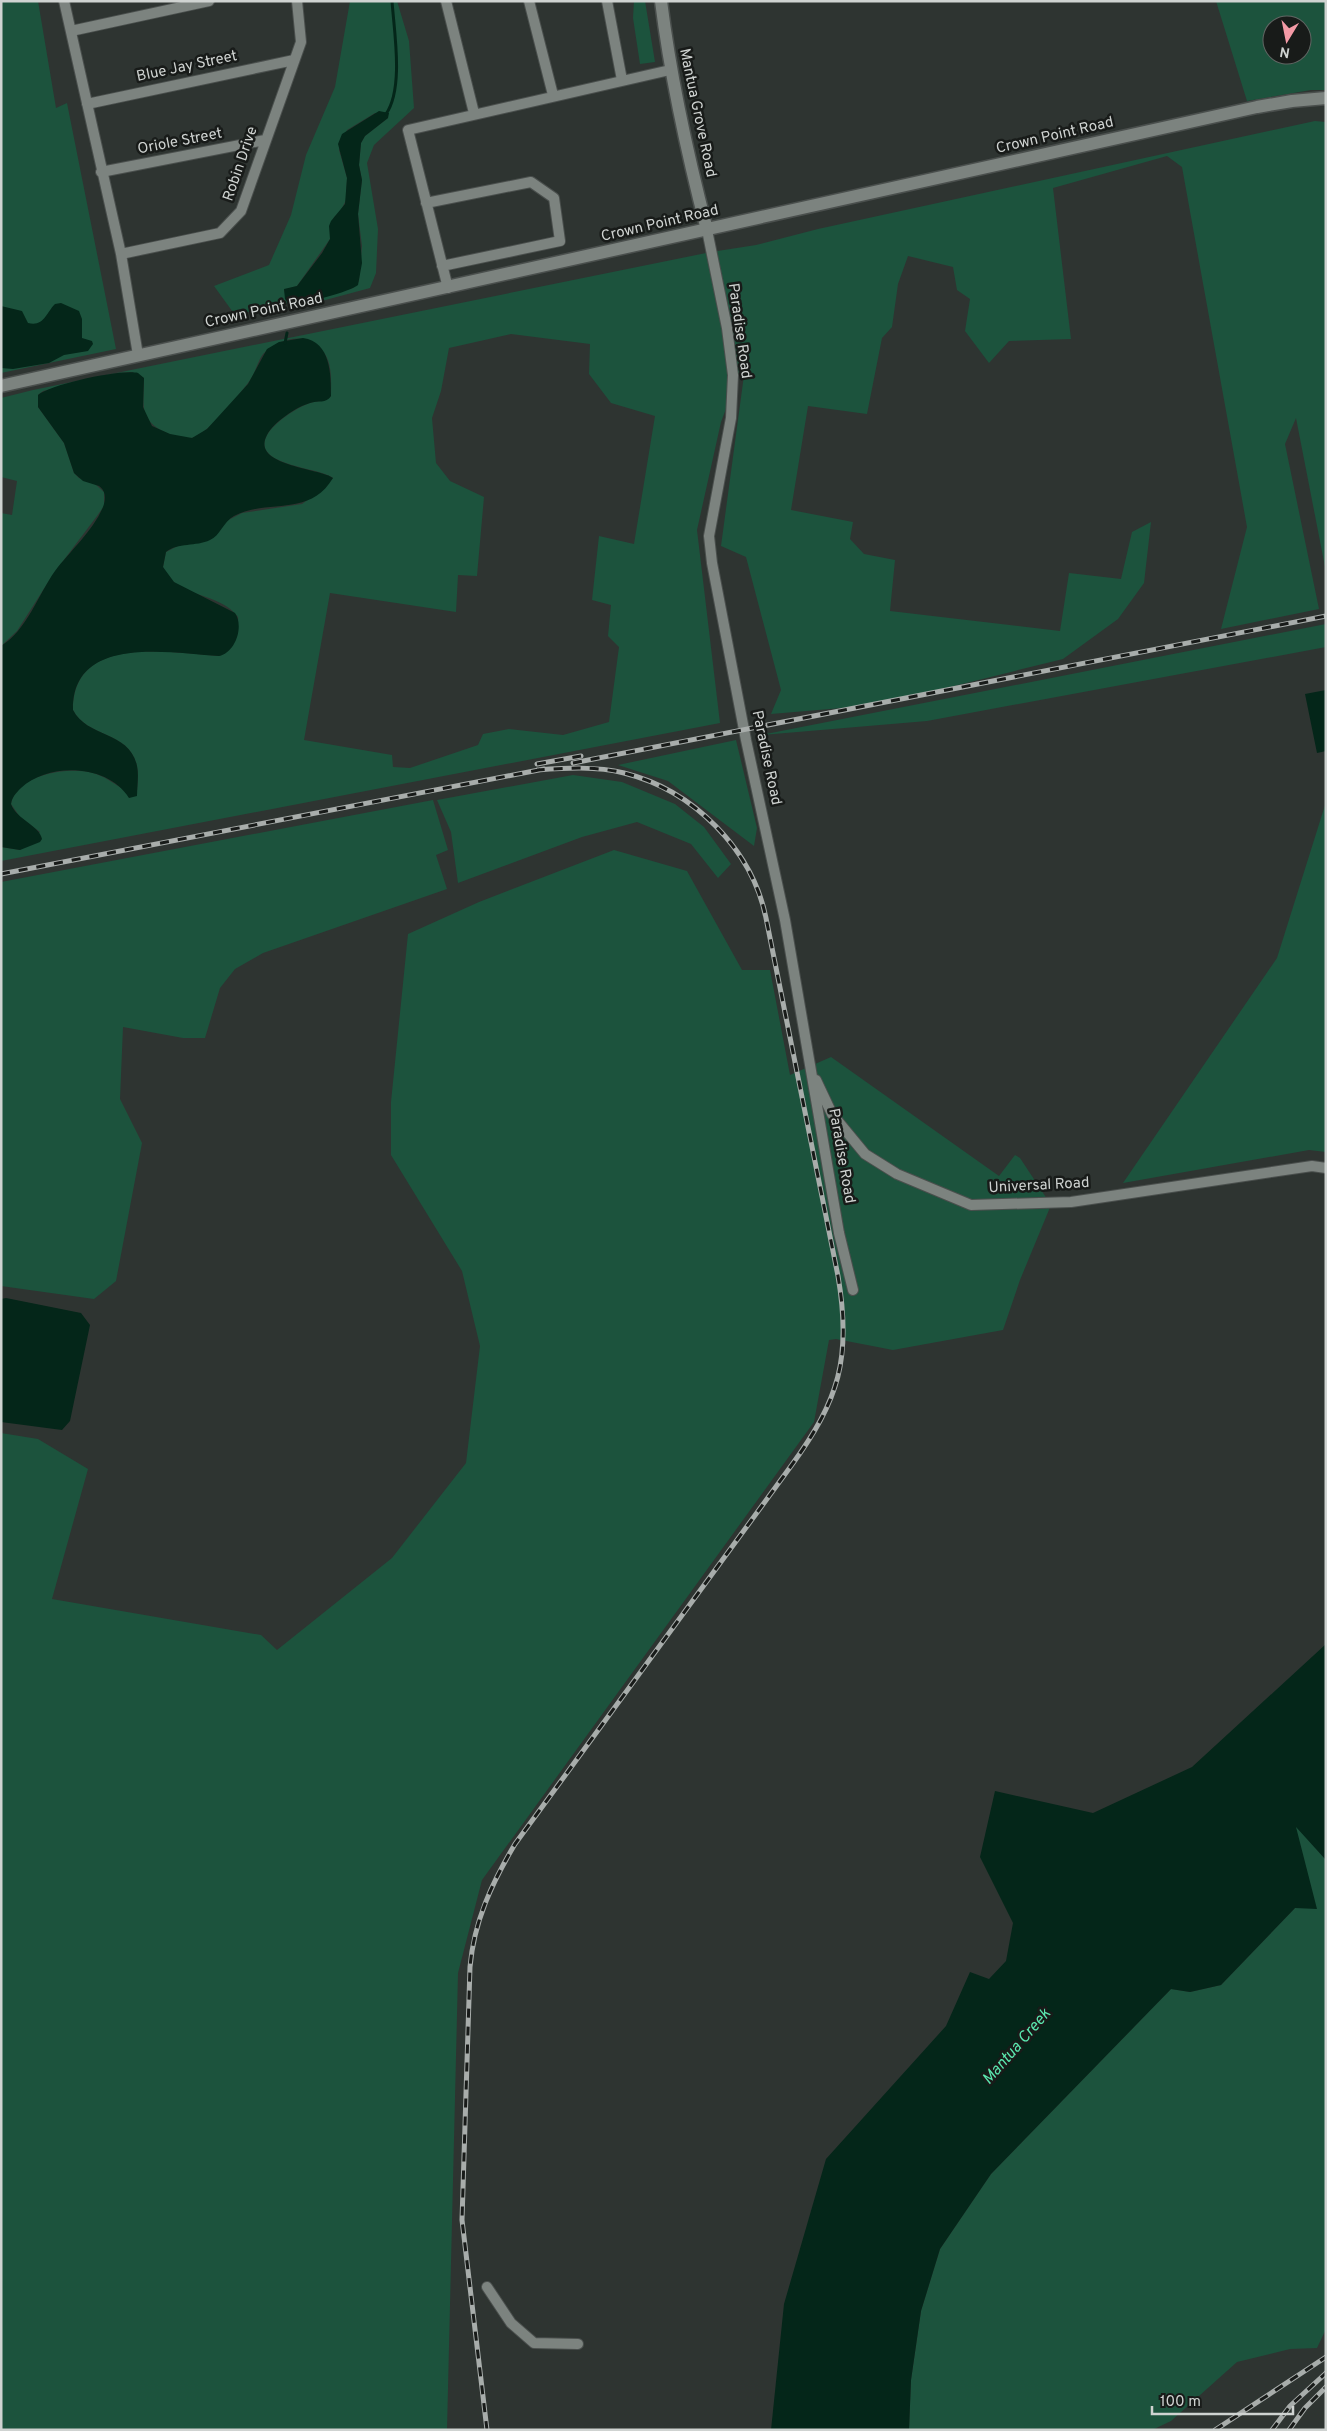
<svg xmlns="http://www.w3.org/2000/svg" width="1327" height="2431" viewBox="0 0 1327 2431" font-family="Overpass,sans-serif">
	<rect width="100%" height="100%" fill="#2e3431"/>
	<path fill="#1c533d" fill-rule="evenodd" d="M1,1H38L56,108L67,103L116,349L1,373Z
		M350,1H397L409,41L414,108L374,145L367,163L378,229L376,273L370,288L318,302L317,298L353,288L359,281L362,246L358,214L362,180L359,165L361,143L365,136L388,118L375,113L347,130L339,150L347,178L346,200L340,212L334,217L330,239L297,286L284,290L288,303L235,315L214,286L269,265L291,215L306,155L335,87Z
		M634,1H645L655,62L640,64L633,18Z
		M1216,1H1326V90H1311L1247,101ZM1272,25H1302V55H1272Z
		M1315,121L1326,122V572L1296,418L1285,444L1319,609L1221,629L1247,527L1182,167L1167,156L1053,188L1071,339L1009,341L989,363L965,331L970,299L957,290L953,267L908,256L898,284L892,327L882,338L867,414L808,406L791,510L853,522L850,539L864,554L895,560L890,611L1060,631L1069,573L1121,579L1132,532L1151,522L1144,583L1118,619L1063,659L877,705L771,714L781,690L746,557L721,546L747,353L721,422L697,530L720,723L1,861V847L20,850L40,832L20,817L11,804C16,774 69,766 93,773C110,778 121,790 137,796C137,786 139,775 137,766C130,731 87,738 73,710C73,633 170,653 219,656C234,652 239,631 238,617C221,592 174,598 163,567L166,552L242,513L302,504L323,489L333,478C321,467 245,466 269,432C277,421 296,408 310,403C318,400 324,403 331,396C331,381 333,361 321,349C305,331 279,339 264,353C259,358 256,370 252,377C244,390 208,433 195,437C187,440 173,436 165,432C138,419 144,404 144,378L132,372L117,373L43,391L38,395V407L64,443L74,473L79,478L95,484L104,492V506L97,516L54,573L17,631L1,646V513L12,515L17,481L1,477V398L33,390L711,252L756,245L818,229ZM511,334L590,344L589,374L611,403L655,416L634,544L599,536L592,600L611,605L608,636L619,647L609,722L563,735L509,729L483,734L478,745L410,768L393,767L392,755L304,740L330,593L456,612L458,575L477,576L484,497L450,481L436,463L432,418L441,391L449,348Z
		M1326,624V647L927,721L761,735Z
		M736,740L757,828L754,846L668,781L618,765Z
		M573,775L622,782L675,804L704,827L731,864L718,878L691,844L637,822L582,837L458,883L451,832L437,800Z
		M433,800L448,850L436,855L447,889L263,953L235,969L220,988L205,1038H183L123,1027L120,1099L142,1143L116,1281L94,1299L1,1286V882Z
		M1326,802V1152L1309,1150L1123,1183L1277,958Z
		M614,850L687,871L742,970H770L790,1075L831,1057L999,1176L1015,1155L1020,1158L1051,1205L1020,1280L1003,1330L893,1350L836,1339L829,1340L814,1422L482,1880L458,1973L447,2430H1V1433L38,1439L88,1469L52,1599L261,1635L277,1650L392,1558L466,1463L480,1346L462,1271L391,1155V1102L408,934L479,902Z
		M1296,1826L1326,1860V2329L1317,2348L1290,2349L1237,2362L1171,2421L1152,2430H909L911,2380L921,2311L940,2249L991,2174L1171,1989L1190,1992L1221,1985L1295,1908Z"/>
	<path fill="#042619" d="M379,111L389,113L388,118L365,136L361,143L359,165L362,180L358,214L362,263L358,285C350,292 300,305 289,304L285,299L284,289L297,286L322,253L330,239L329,226L331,221L345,204L347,178L338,144L342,134Z
		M61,303L79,311L82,319V338L92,341L93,344L88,351L64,355L49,363L13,369L1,368V306L22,311L28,323C44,327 46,313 55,304Z
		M303,338C331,342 331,375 331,396C326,404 318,400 310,403C296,407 274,422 267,435C250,466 320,468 333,478C309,518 268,498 234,516C223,522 220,536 210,540C196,547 178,542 166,552L163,567L174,582L235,613C244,626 236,652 219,656C170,653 72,634 73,710C87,738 130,731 137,766C139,775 137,786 137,796L129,798C108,764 49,762 21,788C16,793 12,797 11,804C16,819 40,826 42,839L40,842L20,850L1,847V646C27,630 38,595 55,571C70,551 93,531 103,507C106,499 106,491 99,486L83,481L74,473L64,443L38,407V395C52,384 121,369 138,373L144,378L143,407L152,426L170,434L192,438L207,429L248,384L267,349L279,342Z
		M1326,690V751L1317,753L1305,694Z
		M6,1298L81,1313L90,1325L70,1421L62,1430L1,1422V1299Z
		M1326,1644V1860L1296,1827L1317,1909L1295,1908L1221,1985L1190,1992L1171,1989L991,2174L940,2249L921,2311L911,2380L909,2430H771L784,2304L826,2159L946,2026L970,1972L989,1979L1006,1961L1013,1923L980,1857L995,1791L1093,1813L1192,1767Z"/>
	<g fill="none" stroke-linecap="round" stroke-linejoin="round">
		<path stroke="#042619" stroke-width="3" d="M386,114C404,88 394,31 392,1
			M285,343L287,333"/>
		<g stroke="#4a4f4d" stroke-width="12">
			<path id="street" d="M64,1L121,254L138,355
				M446,1L474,113
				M529,1L553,95
				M607,1L622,80
				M71,31L209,1
				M87,104L294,60
				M101,172L265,140
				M426,203L531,182L554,198L560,241L442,266
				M707,230L727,328L733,375L731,418L709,536L712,563L746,740L785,920L839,1233L853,1290
				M121,254L220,233L241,211L301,42L297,1
				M448,288L408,130L670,70
				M816,1080L832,1114L865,1154L897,1174L971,1205L1071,1202L1312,1166L1326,1168
				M487,2287L511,2323L534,2343L578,2344"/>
		</g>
		<g stroke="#4a4f4d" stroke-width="15">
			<path id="secondary" d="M661,1C671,81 687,153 707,230
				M1,386L1257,107L1292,101L1326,98"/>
		</g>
		<use href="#street" stroke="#7c837f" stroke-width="10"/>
		<use href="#secondary" stroke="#7c837f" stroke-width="12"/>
		<g stroke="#a8adab" stroke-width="5">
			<path id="rail" d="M573,763L1326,616
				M537,764L581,756
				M1,874L544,769
				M487,2430L462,2220L470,1967C474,1921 492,1883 515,1844L791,1466C839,1400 852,1358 838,1276L766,918C752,849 693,790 624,773C596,766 566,768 537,770
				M1215,2430L1326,2357
				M1272,2430L1290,2406L1326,2373
				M1289,2430L1305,2408L1326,2387"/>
		</g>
		<use href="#rail" stroke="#181b19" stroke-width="3" stroke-dasharray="9" stroke-linecap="butt"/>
	</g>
	<g text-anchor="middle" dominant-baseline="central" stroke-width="5" stroke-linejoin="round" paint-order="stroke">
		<g font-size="15" fill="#cfd3d1" stroke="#181b19">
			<text transform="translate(187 67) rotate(-12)">Blue Jay Street</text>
			<text transform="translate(697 113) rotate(78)">Mantua Grove Road</text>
			<text transform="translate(1055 136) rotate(-13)">Crown Point Road</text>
			<text transform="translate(180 142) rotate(-11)">Oriole Street</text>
			<text transform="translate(241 164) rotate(-71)">Robin Drive</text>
			<text transform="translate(660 224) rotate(-13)">Crown Point Road</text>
			<text transform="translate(264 311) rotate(-12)">Crown Point Road</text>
			<text transform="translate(739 331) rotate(82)">Paradise Road</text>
			<text transform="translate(766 758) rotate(78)">Paradise Road</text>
			<text transform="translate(841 1156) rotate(80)">Paradise Road</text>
			<text transform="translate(1039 1186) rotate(-3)">Universal Road</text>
		</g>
		<g font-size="16" font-style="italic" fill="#5be7af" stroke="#181b19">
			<text transform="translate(1017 2047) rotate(-49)">Mantua Creek</text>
		</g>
	</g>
	<rect width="1327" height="2431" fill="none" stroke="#cfd3d1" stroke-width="5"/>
	<g transform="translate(1287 40) rotate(190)"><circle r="24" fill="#181b19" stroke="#616563"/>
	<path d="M0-4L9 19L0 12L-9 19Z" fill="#f49aa6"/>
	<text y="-8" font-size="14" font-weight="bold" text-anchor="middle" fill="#cfd3d1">N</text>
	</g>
	<path d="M1152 2406v8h141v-8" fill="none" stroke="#cfd3d1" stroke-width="2.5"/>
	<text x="1160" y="2406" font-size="15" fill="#cfd3d1" stroke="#181b19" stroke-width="4" paint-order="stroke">100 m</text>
</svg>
